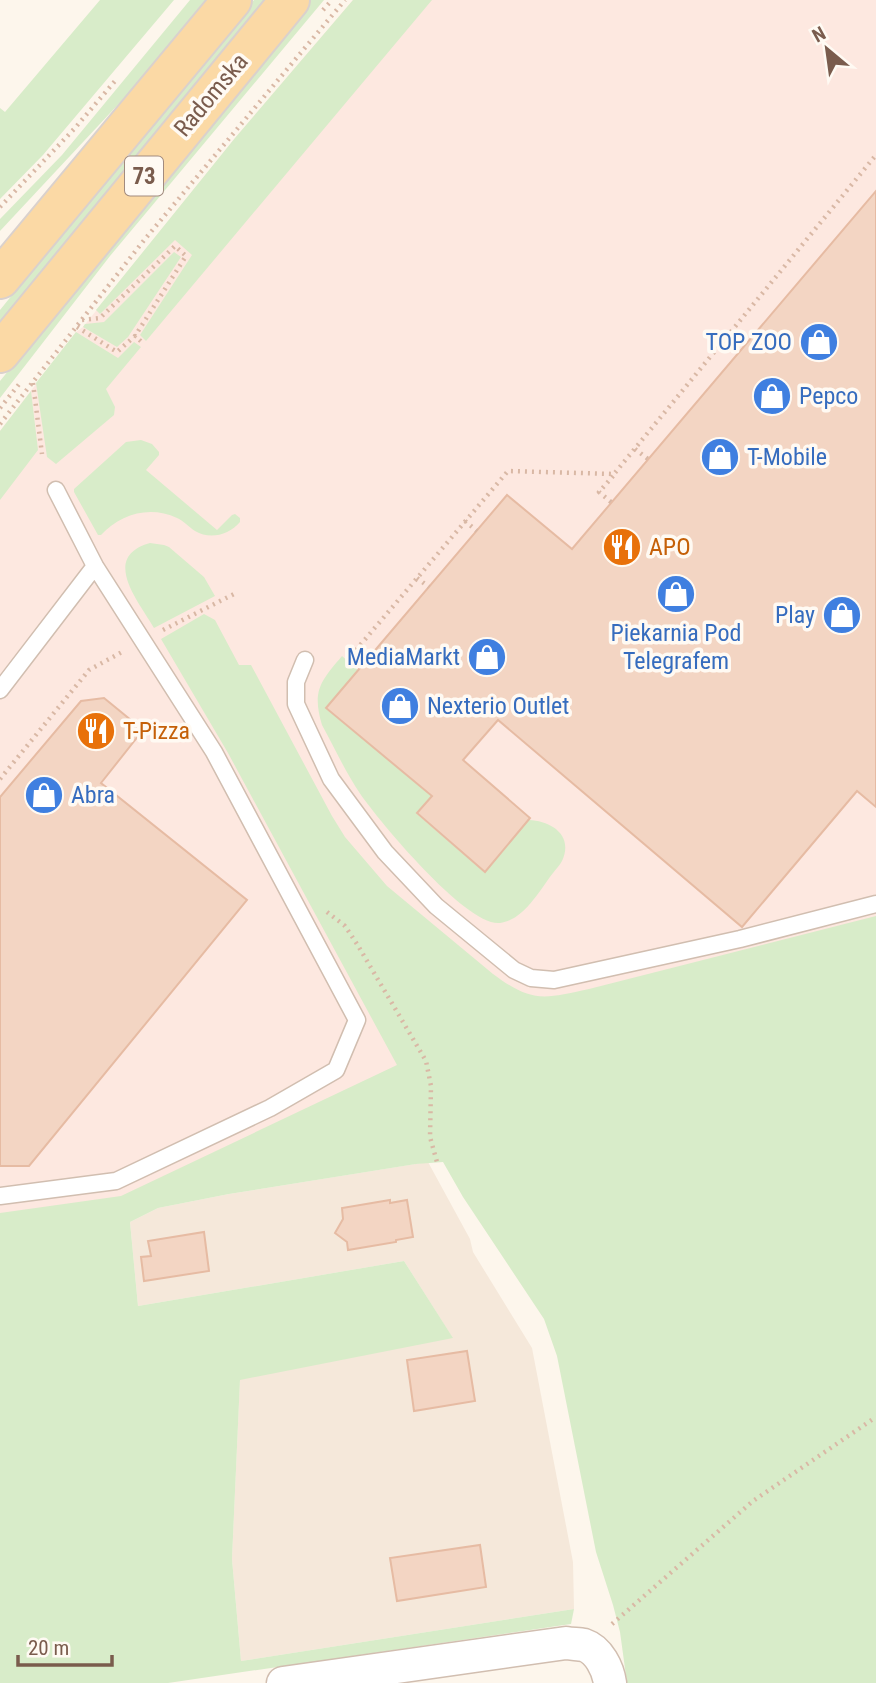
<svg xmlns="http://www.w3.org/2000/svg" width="876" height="1683" viewBox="0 0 876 1683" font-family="'Roboto Condensed',sans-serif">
	<rect width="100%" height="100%" fill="#fdf6ec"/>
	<path fill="#f5e8da" d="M428,1162L470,1239L473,1252L532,1348L573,1562L574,1609L241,1661L232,1559L240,1379L452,1337L404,1261L138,1306L130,1222L158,1208L229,1194Z"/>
	<path fill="#fde8e0" d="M353,0H876V979L122,1208L0,1227V431L76,332L83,327L235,138Z"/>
	<path fill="#d8ecc9" d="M100,0H174L43,155L0,199V108L5,112Z
		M190,0H209L140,81L0,231V219L62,155Z
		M254,0H268L0,328V310L173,96Z
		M311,0H324L110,256L0,398V381Z
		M353,0H432L146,341L140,335L192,255L175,240L100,314L96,310L235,138Z
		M174,252L181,257L128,337L117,347L83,327L85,324L104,322Z
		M76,332L118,358L134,342L141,347L106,389L115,407L114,415L56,464L47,457L36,383Z
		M31,391L38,450L0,500V431Z
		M141,440L152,444L159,452V455L146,470L217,530L232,515L235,514L240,518V522C229,535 210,540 195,531C189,527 184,521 177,518C150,505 120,514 101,535H98L74,492V489L126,442Z
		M150,543L164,545L169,547L204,577L215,596L154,628C139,602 100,557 150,543Z
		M204,614L215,620L239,665H251L332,816L345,837L387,886L493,974C532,1003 543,999 589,989L876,916V1683H627L620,1632L613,1605L596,1552L557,1356L544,1319L463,1197L443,1162L416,1164L229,1194L158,1208L130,1222L138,1306L404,1261L453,1338L240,1380L232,1559L241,1661L574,1609L571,1624L168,1683H0V1213L121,1196L397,1065L228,753L161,639Z
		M342,656L358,670L326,708L432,796L417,814L484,872L529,820C551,821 574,835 562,861C560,865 556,869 553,873C539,891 524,920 500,923C467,927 380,822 361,795C346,773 335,749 322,725C312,691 320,682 342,656Z"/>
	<path fill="#f3d5c3" stroke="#e6bba3" stroke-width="2" d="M876,191V807L857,791L742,927L498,720L463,760L530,818L485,872L417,813L432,796L326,708L507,495L572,549Z
		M104,698L143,730L101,783L247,900L29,1166H0V797L81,701Z
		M390,1200V1203L407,1200L413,1237L396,1240V1242L348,1250L347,1242L335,1233L343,1219L342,1208Z
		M204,1232L209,1271L144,1281L141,1257L151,1256L148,1241Z
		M467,1351L475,1401L414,1411L407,1360Z
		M480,1545L486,1587L397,1601L390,1558Z"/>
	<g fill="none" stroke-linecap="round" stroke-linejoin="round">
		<g stroke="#d1beb0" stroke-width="19">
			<path id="lane" d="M305,660L296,682V704L331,779L385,852L436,906L514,970L531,978L554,980L740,939L876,904
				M0,690L95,566
				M0,1196L116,1181L270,1108L336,1070L357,1020L214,752L95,566L56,490"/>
		</g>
		<g stroke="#d1beb0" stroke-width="35">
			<path id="street" d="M283,1683L566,1643C572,1644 579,1644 584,1645C599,1650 608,1669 610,1683"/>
		</g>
		<g stroke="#dad1cd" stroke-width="42">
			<path id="primary" d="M0,279L232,0
				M0,353L290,0"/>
		</g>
		<path stroke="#d9b8a5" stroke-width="4.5" stroke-dasharray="2 5" stroke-linecap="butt" d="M323,10L332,0
			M0,207L75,128L115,81
			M82,320L100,318L175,246L186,256L135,336
			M77,327L117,352L135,336L144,344
			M33,383L42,454
			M0,408L20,383
			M0,424L145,239L345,0
			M635,449L648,459
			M611,502L599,492L614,475
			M465,521L477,531
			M417,578L429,587
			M163,630L234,594
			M367,659L356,650L508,471L614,474L876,155
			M0,779L89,670L122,652
			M327,912L345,926L357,944L426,1061L431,1086L430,1137L437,1162
			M612,1624L753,1501L876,1417"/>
		<use href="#lane" stroke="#fff" stroke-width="16"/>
		<use href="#street" stroke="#fff" stroke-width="32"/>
		<use href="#primary" stroke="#fbd9a5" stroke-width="38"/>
	</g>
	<defs>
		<g id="shop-disc" transform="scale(2.0125)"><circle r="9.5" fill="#3f7fe0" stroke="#fffaf3"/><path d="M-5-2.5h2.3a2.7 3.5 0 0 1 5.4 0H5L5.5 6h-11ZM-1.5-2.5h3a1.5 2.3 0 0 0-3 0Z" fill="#fff"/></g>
		<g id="restaurant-disc" transform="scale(2.0125)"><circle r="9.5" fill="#e8710a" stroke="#fffaf3"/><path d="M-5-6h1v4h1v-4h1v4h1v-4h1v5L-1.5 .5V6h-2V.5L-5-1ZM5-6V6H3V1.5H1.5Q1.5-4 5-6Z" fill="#fff"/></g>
	</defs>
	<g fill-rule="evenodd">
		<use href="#shop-disc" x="819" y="342"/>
		<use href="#shop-disc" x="772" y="396"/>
		<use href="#shop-disc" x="720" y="457"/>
		<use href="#restaurant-disc" x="622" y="547"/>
		<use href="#shop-disc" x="676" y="594"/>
		<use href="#shop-disc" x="842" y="615"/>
		<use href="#shop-disc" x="487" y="657"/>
		<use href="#shop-disc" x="400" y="706"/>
		<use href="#restaurant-disc" x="96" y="731"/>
		<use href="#shop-disc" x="44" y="795"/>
	</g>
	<g text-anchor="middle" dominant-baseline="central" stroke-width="7" stroke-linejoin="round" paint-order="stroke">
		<rect fill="#fffaf3" stroke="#a28b7f" stroke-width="2" x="125" y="156.5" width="38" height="39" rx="5"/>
		<g font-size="23" font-weight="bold" fill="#7a5c4d">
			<text x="144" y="176">73</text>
		</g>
		<g font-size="24" fill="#7a5c4d" stroke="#fffaf3">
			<text transform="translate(211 95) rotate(-50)">Radomska</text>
		</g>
		<g font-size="24" fill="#366cbe" stroke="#fffaf3" text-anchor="start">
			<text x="792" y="342" text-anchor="end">TOP ZOO</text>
			<text x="799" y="396">Pepco</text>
			<text x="747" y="457">T-Mobile</text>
			<text x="815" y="615" text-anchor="end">Play</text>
			<text x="676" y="633" text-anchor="middle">Piekarnia Pod<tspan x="676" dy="28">Telegrafem</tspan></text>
			<text x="460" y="657" text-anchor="end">MediaMarkt</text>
			<text x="427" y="706">Nexterio Outlet</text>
			<text x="71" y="795">Abra</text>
		</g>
		<g font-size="24" fill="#c56008" stroke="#fffaf3" text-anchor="start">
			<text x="649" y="547">APO</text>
			<text x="123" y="731">T-Pizza</text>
		</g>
	</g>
	<g transform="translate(827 49) rotate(331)" stroke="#fffaf3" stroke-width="5" paint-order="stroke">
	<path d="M0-5L12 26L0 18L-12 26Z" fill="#7a5c4d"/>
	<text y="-10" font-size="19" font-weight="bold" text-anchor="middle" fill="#7a5c4d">N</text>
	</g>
	<path d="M18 1655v10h94v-10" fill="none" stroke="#7a5c4d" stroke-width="3.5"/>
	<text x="28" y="1655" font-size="21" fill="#7a5c4d" stroke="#fffaf3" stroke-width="5" paint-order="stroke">20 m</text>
</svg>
